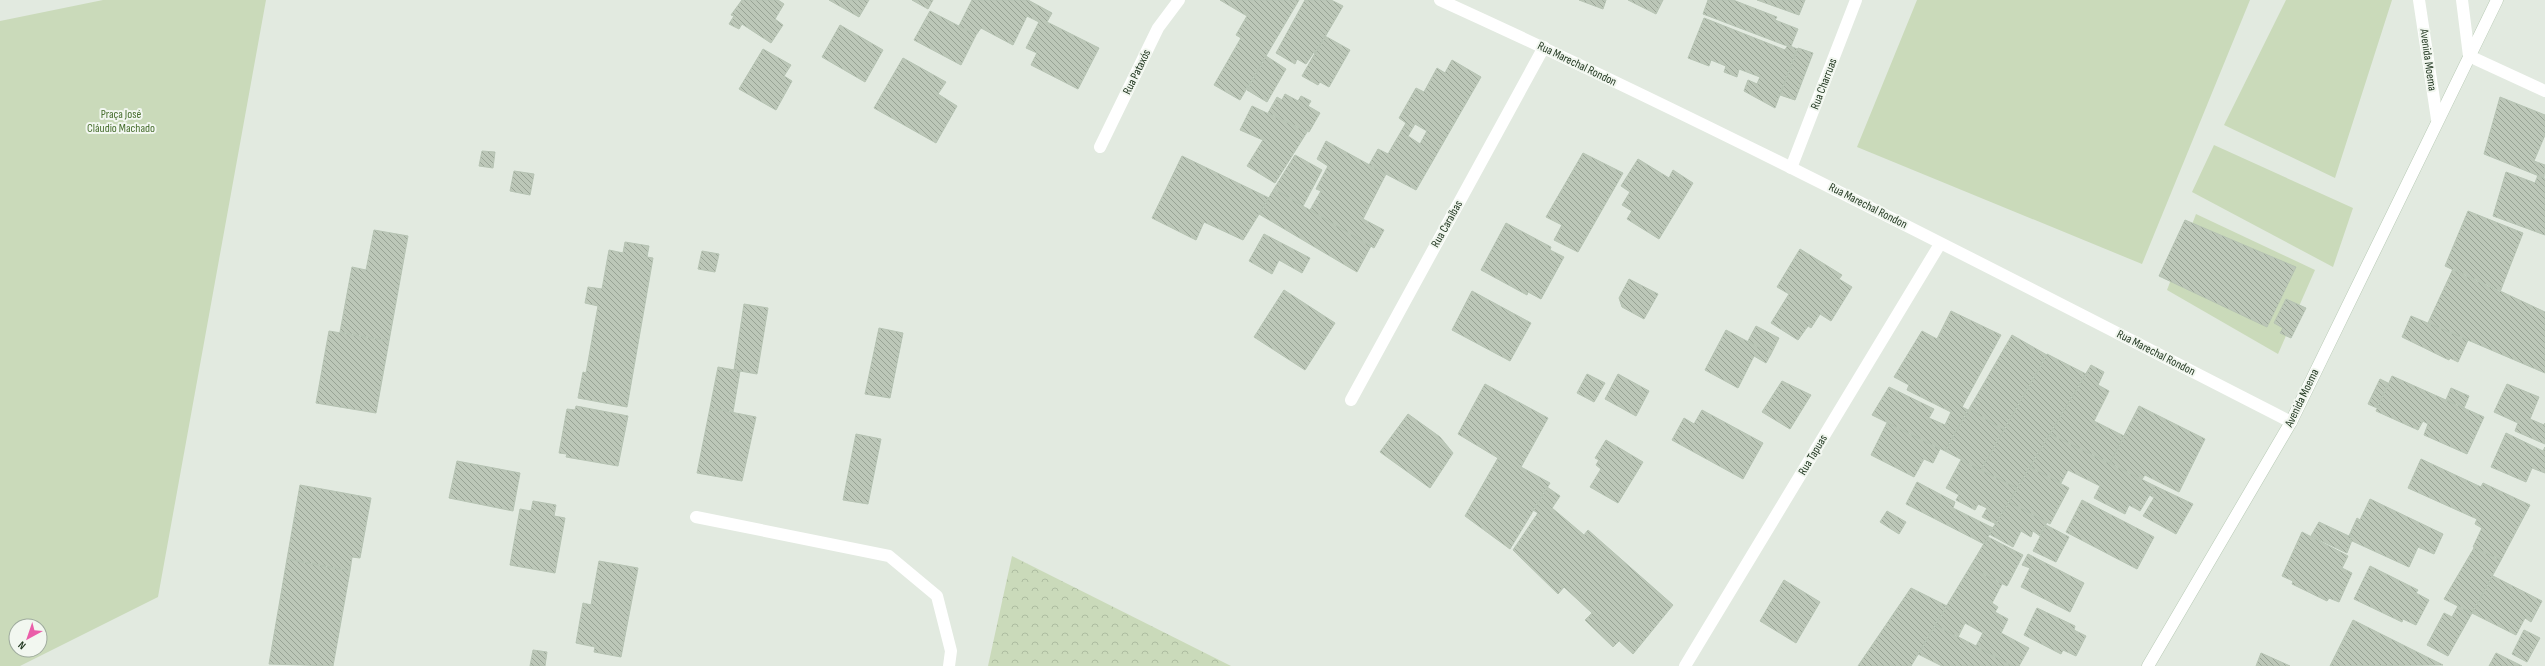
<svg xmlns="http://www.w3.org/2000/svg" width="2545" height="666" viewBox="0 0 2545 666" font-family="'Sofia Sans Condensed',sans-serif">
	<defs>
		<pattern id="forest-crowns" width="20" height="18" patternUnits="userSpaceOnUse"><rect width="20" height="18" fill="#cadaba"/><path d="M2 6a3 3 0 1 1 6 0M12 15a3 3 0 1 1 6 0" fill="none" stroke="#adbca0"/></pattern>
		<pattern id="building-back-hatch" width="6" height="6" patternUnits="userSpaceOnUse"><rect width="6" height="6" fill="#bcc7b8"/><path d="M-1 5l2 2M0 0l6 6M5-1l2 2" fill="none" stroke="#98a395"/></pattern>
	</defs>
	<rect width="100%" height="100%" fill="#e2eae0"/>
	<path fill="#cadaba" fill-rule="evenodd" d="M103,0H266L158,597L20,666H0V21ZM16,626H40V650H16Z
		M1917,0H2250L2142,264L1857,147Z
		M2286,0H2392L2335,178L2224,125Z
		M2214,145L2353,208L2333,267L2192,192Z
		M2196,214L2315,270L2278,354L2167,290Z"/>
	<path fill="url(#forest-crowns)" d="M1012,556L1231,666H988Z"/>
	<path fill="url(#building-back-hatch)" stroke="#b6c3b3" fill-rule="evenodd" d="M742,0H778L784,4L775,19L783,25L771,43L742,24L739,29L729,24L734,16L731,15Z
		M829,0H869L859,17Z
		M912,0H933L928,9Z
		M972,0H1028L1052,13L1047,22L1099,48L1078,89L1031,65L1037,53L1026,48L1039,22L1027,16L1013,45L981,28L976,35L959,26Z
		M1220,0H1299L1240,100L1214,85L1241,38L1236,35L1247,16Z
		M1305,0H1331L1343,6L1315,54L1314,52L1306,64L1297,59L1295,64L1276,53Z
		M1579,0H1606L1603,9Z
		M1628,0H1663L1656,14Z
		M1708,0H1733L1777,17L1775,20L1798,29L1791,46H1787L1703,14Z
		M1757,0H1805L1799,15Z
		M930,11L976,35L961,65L914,40Z
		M1704,18L1785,50L1788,45L1797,49L1775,108L1744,91L1748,80L1757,84L1760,77L1739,69L1737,77L1724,72L1726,66L1711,60L1709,66L1688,58Z
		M840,25L883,50L865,82L822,57Z
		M1325,36L1350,50L1329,87L1320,82L1318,85L1302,76Z
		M1798,48L1813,53L1795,100L1780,95Z
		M763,49L791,65L784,76L792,81L776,110L739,89Z
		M1266,56L1286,69L1267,102L1247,90Z
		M903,58L946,82L938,94L957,106L936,143L874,108Z
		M1452,60L1481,77L1416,190L1369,165L1378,149L1388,154L1406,123L1399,118L1416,88L1424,92L1437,68L1445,73ZM1415,124L1427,131L1420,144L1408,136Z
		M1285,94L1298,101L1301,96L1311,101L1308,106L1320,113L1309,132L1268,113L1277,97L1282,100Z
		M2500,97L2545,115V135L2534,161L2545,165L2544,178L2484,154Z
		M1252,106L1307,132L1275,183L1247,166L1263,140L1240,130Z
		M1326,141L1386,174L1363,219L1384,230L1374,248L1310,210L1321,191L1316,189L1328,166L1317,159Z
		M482,151L495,152L493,168L479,166Z
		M1583,153L1623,173L1578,252L1554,240L1562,225L1546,217Z
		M1295,155L1322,170L1303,206L1274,189Z
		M1182,156L1269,198L1243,240L1204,222L1196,240L1152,218Z
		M1638,159L1669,178L1673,170L1693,183L1659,239L1627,219L1632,211L1622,205L1630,192L1621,186Z
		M514,171L534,174L530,195L510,191Z
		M2506,172L2535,183L2538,175L2545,179V235L2493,216Z
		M1274,189L1371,246L1357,272L1259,214Z
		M2468,211L2523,233L2500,292L2445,266Z
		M2185,220L2296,267L2267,327L2159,276Z
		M1506,223L1551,247L1550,250L1564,257L1541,299L1528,292L1527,295L1481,270Z
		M374,230L408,236L389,341L340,332L352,267L366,270Z
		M1264,234L1310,258L1302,273L1279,260L1272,274L1249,261Z
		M625,242L649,246L647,257L653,258L627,407L578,398L583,372L586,373L598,306L585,303L588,287L602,289L609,250L623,253Z
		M1800,249L1842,275L1839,279L1852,287L1831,321L1820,314L1811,328L1808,326L1798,340L1771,323L1789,294L1777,287Z
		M702,251L719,254L715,272L698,269Z
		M2453,269L2545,312V373L2428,323Z
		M1629,279L1658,294L1644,319L1622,307L1619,298Z
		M1284,290L1335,323L1305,370L1254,337Z
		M1472,291L1531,323L1510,361L1452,330Z
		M2286,299L2306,308L2291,338L2280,333L2283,328L2274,323Z
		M744,304L768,308L757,374L734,370Z
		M1951,311L2001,335L1962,407L1968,410L1945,451L1872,415L1889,387L1934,409L1929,418L1945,425L1951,412L1907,390L1909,385L1894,377L1922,331L1937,339Z
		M2411,316L2468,340L2458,362L2450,358L2449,360L2402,337Z
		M1756,326L1779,338L1771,354L1748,341Z
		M879,328L903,333L890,398L865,394Z
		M1726,330L1771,354L1766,363L1754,356L1738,388L1705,370Z
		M329,331L389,341L376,413L316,403Z
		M2012,335L2047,355L2004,430L1969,409Z
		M2047,354L2086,374L2017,488L1981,470Z
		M2091,365L2104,372L2098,385L2109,391L2094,421L2124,436L2110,463L2050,434Z
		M718,367L740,371L733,412L710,408Z
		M1587,374L1605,383L1594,402L1577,393Z
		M1618,374L1649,391L1636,416L1605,399Z
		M2392,376L2484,417L2467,454L2424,435L2428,424L2423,421L2418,430L2376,411Z
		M2380,379L2388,383L2377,408L2368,404Z
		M1782,381L1811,395L1790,429L1762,412Z
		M1485,384L1548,418L1521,467L1550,483L1510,549L1465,516L1498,458L1458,434Z
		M2507,384L2539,397L2530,419L2544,425L2545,423V444L2515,431L2518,423L2494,412Z
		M2451,388L2469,396L2464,408L2446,400Z
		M576,406L628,416L618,466L566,457L567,454L559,453L567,409L575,410Z
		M2139,406L2205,439L2179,492L2145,475L2142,479L2110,463Z
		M710,408L756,417L742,481L697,473Z
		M1969,409L2004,430L1981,470L1945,451Z
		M1702,410L1763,443L1743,479L1672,440L1684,418L1694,424Z
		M1408,414L1440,437L1453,453L1430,488L1380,452Z
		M1887,423L1940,449L1933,463L1924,459L1914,477L1871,455Z
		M2506,433L2543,451L2545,447V473L2532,468L2526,482L2491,467Z
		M856,434L881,439L868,504L843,500Z
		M2050,434L2155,486L2140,511L2129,505L2125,514L2094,498L2100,486L2068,470L2061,483L2030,467Z
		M1606,440L1643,462L1618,503L1590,487L1601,469L1596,465L1599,460L1595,458Z
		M2421,459L2481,487L2483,483L2530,505L2501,560L2473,547L2482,528L2475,524L2477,519L2408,488Z
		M1961,460L2017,488L1996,524L1982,517L1987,508L1978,504L1975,510L1956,500L1959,495L1946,488Z
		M457,461L520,473L513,511L449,498Z
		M2030,467L2069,488L2050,524L2009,502Z
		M1917,482L1955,502L1953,508L1993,528L1984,544L1906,504Z
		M300,485L371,498L360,558L352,557L350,571L287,559Z
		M2155,486L2193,504L2176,534L2143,516L2154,498L2150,495Z
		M1547,487L1560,496L1552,508L1584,535L1588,530L1673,605L1633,654L1619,641L1613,647L1585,620L1592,613L1564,587L1558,594L1513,550L1538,513L1533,510Z
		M2370,499L2443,534L2434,554L2418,547L2409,567L2350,540L2351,537L2349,536L2357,518L2360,520Z
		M2082,500L2154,537L2137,569L2066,532Z
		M533,501L556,505L554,516L565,518L555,573L510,565L520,509L531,511Z
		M2009,502L2047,522L2040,536L2033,531L2031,537L2021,531L2013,547L1989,534Z
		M1887,511L1906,522L1899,534L1880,522Z
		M2319,522L2351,537L2350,540H2352L2347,553L2311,536Z
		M2046,525L2069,537L2056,562L2033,551Z
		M2302,532L2348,556L2342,568L2352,573L2339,602L2329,598L2327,601L2292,584L2293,581L2282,576Z
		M1988,537L2023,555L2007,586L1970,567Z
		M2474,548L2501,560L2472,613L2444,599Z
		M2028,554L2084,583L2070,612L2021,587L2030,568L2022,565Z
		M287,559L350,571L333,666L269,664Z
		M599,561L638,568L621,657L594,652L595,647L576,643L583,603L591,605Z
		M2370,566L2418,590L2416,593L2429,600L2416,625L2403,619L2402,622L2354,599Z
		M1970,567L2002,584L1992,603L1998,607L1995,612L2008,619L2001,633L2029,648L2019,666H2012L1976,646L1983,633L1965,623L1958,637L1935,625Z
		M2493,576L2542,601L2531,622L2525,618L2516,635L2472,613Z
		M1784,580L1820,602L1796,643L1760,621Z
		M1911,588L1947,606L1911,666H1858Z
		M2458,606L2472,613L2448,656L2427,645L2444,613L2452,617Z
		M2037,608L2075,626L2074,630L2086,636L2076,656L2063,650L2061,654L2024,635Z
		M2353,620L2443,665L2330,666Z
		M1935,625L1976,646L2012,666H1942L1918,654Z
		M2524,630L2540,638L2527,662L2512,654Z
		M533,650L547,652L545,666H530Z
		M2261,653L2290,666H2256Z
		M2496,653L2522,666H2489Z"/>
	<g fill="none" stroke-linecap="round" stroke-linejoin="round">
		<g stroke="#b7c9b4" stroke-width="13">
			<path id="secondary" d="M2148,666L2291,422L2497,0"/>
		</g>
		<path stroke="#fff" stroke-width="12" d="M2469,56L2545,91
			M1100,147L1158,28L1179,0
			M1791,168L1856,0
			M1351,400L1544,47
			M696,517L889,556L937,596L951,651L949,666
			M1685,666L1940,244"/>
		<path stroke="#fff" stroke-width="12" d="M1440,0C1728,131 2009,278 2291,422
			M2419,0L2437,119
			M2462,0L2469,56"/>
		<use href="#secondary" stroke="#fff" stroke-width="12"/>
	</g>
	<g text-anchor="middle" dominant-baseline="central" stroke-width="4" stroke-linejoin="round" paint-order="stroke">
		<g font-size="12" fill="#233922" stroke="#f2f7f0">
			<text transform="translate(2428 60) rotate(82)">Avenida Moema</text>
			<text transform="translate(1577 64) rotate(26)">Rua Marechal Rondon</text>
			<text transform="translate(1137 72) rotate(-64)">Rua Pataxós</text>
			<text transform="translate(1824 84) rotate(-69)">Rua Charruas</text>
			<text transform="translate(1868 206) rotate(27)">Rua Marechal Rondon</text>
			<text transform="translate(1447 224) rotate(-61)">Rua Caraíbas</text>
			<text transform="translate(2156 353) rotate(27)">Rua Marechal Rondon</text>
			<text transform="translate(2302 398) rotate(-64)">Avenida Moema</text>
			<text transform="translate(1813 455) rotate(-59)">Rua Tapuas</text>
		</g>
		<g font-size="12" fill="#476e2e" stroke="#f2f7f0">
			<text x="121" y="114">Praça José<tspan x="121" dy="14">Cláudio Machado</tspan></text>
		</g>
	</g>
	<g transform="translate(28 638) rotate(220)"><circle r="19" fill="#f2f7f0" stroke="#9fab9e"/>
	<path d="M0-3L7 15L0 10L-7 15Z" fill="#ea5ea9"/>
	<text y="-6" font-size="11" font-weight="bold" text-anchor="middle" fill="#233922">N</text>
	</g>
</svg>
